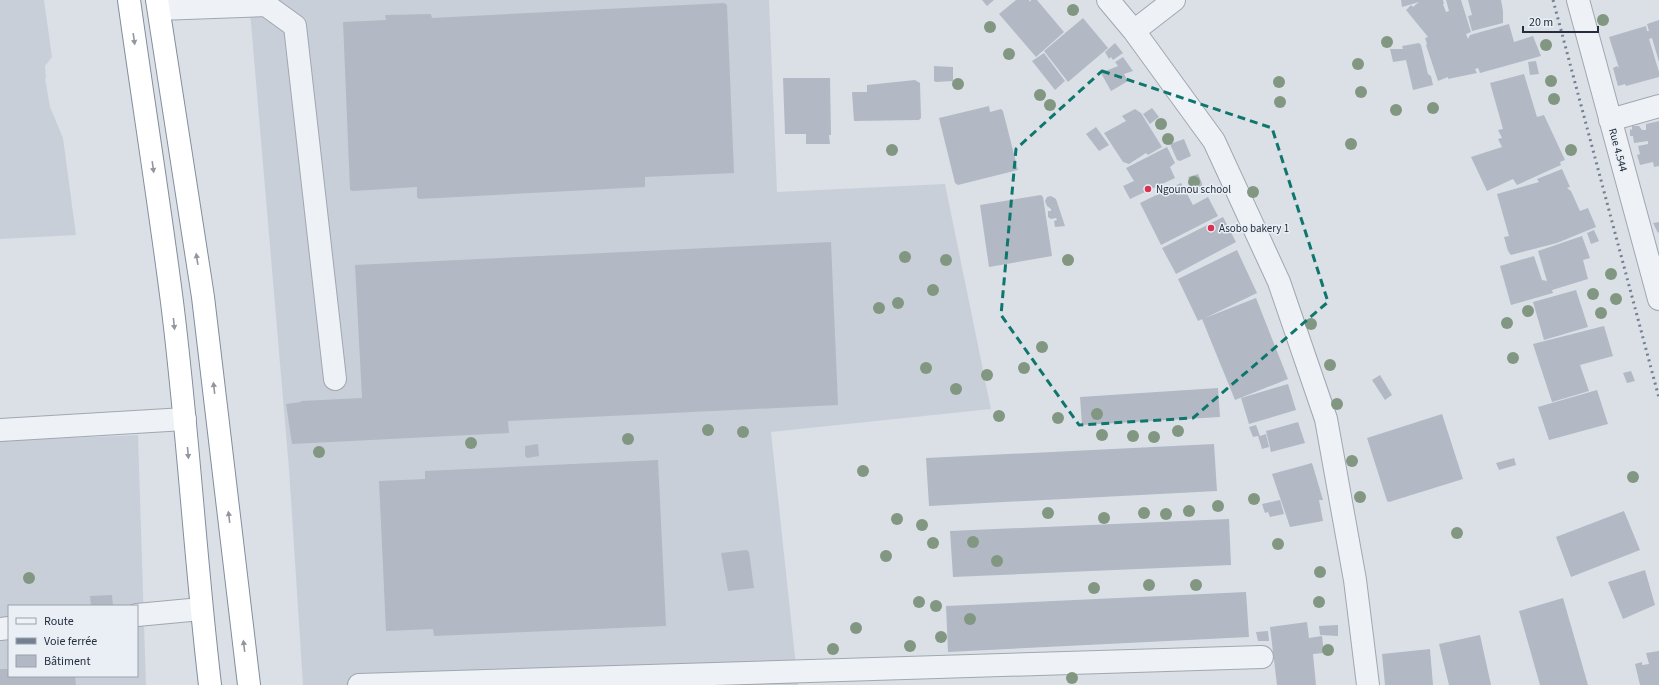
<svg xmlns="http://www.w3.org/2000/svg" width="1659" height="685" viewBox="0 0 1659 685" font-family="'Source Sans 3',sans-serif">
	<rect width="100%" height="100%" fill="#dbe0e7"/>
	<path fill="#c9cfd9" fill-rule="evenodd" d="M0,0H44L52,57L45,66L46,78H45L50,107L63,138L76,235L0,239Z
		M249,0H769L777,192L945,184L991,409L771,432L798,685H303L289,469Z
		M138,435L146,685H0V441ZM9,606H137V676H9Z"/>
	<path fill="#b2b9c4" d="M982,0H994L987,6Z
		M1016,0H1029L1030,2L1031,0H1037L1064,32L1036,57L999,14Z
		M1401,0H1443L1444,4H1443L1446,12L1449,11L1446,0H1461L1471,32L1466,34L1468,39L1470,35L1509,24L1514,42L1533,36L1541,56L1480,73L1478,68L1475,69L1477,73L1448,79V77L1438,81L1426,45L1427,44L1425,38L1428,37L1406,10L1411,5L1413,7L1419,2L1402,7Z
		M1468,0H1501L1503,11V23L1472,31L1468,16L1472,15Z
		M724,3L727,5L734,173L645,177V187L419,199L417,197V187L353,191L350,190L343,22L386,20L385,15L431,14L432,18Z
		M1083,18L1108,48L1068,82L1044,51Z
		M1659,20V62L1652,38L1649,39L1659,72V77L1626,86L1625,84L1618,86L1613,68L1617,66L1619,68L1609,37L1646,26L1647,31H1649L1647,24Z
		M1115,43L1123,53L1113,60L1111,57L1109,59L1105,52Z
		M1419,43L1421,45L1428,74L1431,76L1433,85L1413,90L1406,60L1393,62L1390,49H1403L1402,46Z
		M1044,53L1065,81L1055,90L1032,61Z
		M1123,57L1133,71L1124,74L1128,81L1111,91L1101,73L1118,66L1115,62Z
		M1536,61L1539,74L1530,75L1528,62Z
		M934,66L953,67V81L936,82L934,81Z
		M1524,74L1537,117L1544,115L1565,160L1560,162L1561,165L1517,185L1513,179L1487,191L1471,157L1502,147L1498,139L1502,138L1498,130L1503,129L1490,83Z
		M783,78H830L831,135H829L830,144H806V134H785Z
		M915,80L920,83L921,118L919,120L854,121L852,92H867V85Z
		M989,106L990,112L1001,109L1003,111L1018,170L958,185L955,183L939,118Z
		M1152,108L1159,117L1150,124L1143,114Z
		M1135,109L1141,113L1162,147L1148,155L1146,153L1129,164L1123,162L1104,133L1126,121L1122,116Z
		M1659,121V166L1654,167L1653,162L1640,165L1637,155L1640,154L1638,146L1648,144V141L1634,143L1633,136H1630V129L1632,130V126H1639L1642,130H1646V124Z
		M1096,127L1109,145L1099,151L1086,134Z
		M1184,139L1191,156L1180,161L1177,160L1170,144Z
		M1167,147L1175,163L1170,167L1175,178L1130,199L1123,186L1134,181L1126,168Z
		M1562,169L1570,187L1567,188L1571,191L1580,211L1588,208L1596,227L1557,243L1511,255L1508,251L1504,237L1509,236L1497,194L1539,182L1537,179Z
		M1198,174L1202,183V186L1195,188L1193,182L1191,183L1188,177Z
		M1181,183L1193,205L1208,197L1218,216L1161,245L1140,203Z
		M1041,195L1043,197L1052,256L989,267L980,205Z
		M1051,196L1056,199L1065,226L1055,227L1054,221L1057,220L1056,218L1051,219L1048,217V211H1051V209L1047,206L1045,201L1047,197Z
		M1223,217L1236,242L1176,274L1162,248Z
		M1659,222V232L1658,233L1653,223Z
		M1594,230L1599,241L1591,244L1587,233Z
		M1582,236L1590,258L1583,260L1588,279L1552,290L1553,293L1511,305L1500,266L1534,256L1542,280L1547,281L1538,251Z
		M831,242L838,405L508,421L509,433L292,444L286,404L301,402V401L362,398L355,265Z
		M1237,250L1257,293L1205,318L1256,298L1288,379L1235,400L1202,319L1198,321L1178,279Z
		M1576,290L1588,327L1544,340L1533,302Z
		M1604,326L1613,356L1580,365L1589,391L1552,402L1533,344Z
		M1631,371L1635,381L1627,383L1623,373Z
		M1380,375L1392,395L1385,400L1372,380Z
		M1288,384L1296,410L1249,424L1241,398Z
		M1218,388L1220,417L1082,425L1080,397Z
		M1597,390L1608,424L1549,440L1538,407Z
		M1442,414L1463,479L1389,502L1387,501L1367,438Z
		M1298,422L1305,443L1271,452L1266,431Z
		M1256,425L1260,436L1266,434L1269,447L1262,449L1258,436L1253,437L1249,427Z
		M538,444L539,456L527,458L525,456V446Z
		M1214,444L1217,491L929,506L926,458Z
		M1514,458L1516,465L1499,470L1496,463Z
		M658,460L666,626L434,636L433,629L386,631L379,481L425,479V471Z
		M1312,463L1323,500H1319L1323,521L1290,527L1272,474Z
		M1280,500L1284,514L1270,517L1268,512L1265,513L1262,504Z
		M1624,511L1640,550L1571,577L1556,537Z
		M1229,519L1231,565L953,577L950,531Z
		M747,550L749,552L754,588L728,591L721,553Z
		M1645,570L1655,605L1623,619L1608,582Z
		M1246,592L1249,637L948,652L946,606Z
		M112,595L113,606H91L90,596Z
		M1563,598L1588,685H1540L1519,611Z
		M1307,622L1309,638L1322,636L1324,653L1313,654L1316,685H1277L1270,627Z
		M1338,625V636L1320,635L1319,626Z
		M1268,631L1269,641H1258L1256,632Z
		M1480,635L1491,685H1449L1439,644Z
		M1430,649L1433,685H1385L1382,654Z
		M1659,651V685H1640L1635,664L1642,662V665L1649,664L1646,653Z
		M0,669H9V676H75L76,685H0Z"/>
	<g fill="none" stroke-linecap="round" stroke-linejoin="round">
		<g stroke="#a0a7b1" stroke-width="24">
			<path id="minor" d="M1108,0L1134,31L1214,141L1279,282L1326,419L1355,580L1368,685
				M1578,0L1659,299
				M159,9L266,5L295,26L335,379
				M1134,31L1174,0
				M1610,120L1659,106
				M0,430L185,419
				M137,615L201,609
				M0,629L9,628
				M359,685L1262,657"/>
		</g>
		<g stroke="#818e9f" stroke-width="24">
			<path id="highway" d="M129,0C143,101 159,201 172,302C188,429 195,558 210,685
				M157,0L203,297L249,685"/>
		</g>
		<use href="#minor" stroke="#eef1f5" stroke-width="22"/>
		<use href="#highway" stroke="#fff" stroke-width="22"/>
		<path stroke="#738092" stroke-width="3" stroke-dasharray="2 4" stroke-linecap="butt" d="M1553,0L1659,398"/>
	</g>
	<g fill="#829782">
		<circle cx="1073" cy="10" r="6"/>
		<circle cx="1603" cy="20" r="6"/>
		<circle cx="990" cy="27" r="6"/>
		<circle cx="1387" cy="42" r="6"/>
		<circle cx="1546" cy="45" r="6"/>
		<circle cx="1009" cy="54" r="6"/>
		<circle cx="1358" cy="64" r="6"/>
		<circle cx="1551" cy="81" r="6"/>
		<circle cx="1279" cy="82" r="6"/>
		<circle cx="958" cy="84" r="6"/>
		<circle cx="1361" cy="92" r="6"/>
		<circle cx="1040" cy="95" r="6"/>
		<circle cx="1554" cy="99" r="6"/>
		<circle cx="1280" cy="102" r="6"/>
		<circle cx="1050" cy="105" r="6"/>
		<circle cx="1433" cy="108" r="6"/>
		<circle cx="1396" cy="110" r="6"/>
		<circle cx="1161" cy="124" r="6"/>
		<circle cx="1168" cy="139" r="6"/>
		<circle cx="1351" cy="144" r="6"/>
		<circle cx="892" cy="150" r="6"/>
		<circle cx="1571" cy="150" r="6"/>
		<circle cx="1194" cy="182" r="6"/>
		<circle cx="1253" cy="192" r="6"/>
		<circle cx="905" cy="257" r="6"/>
		<circle cx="946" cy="260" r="6"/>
		<circle cx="1068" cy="260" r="6"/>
		<circle cx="1611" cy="274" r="6"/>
		<circle cx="933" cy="290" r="6"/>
		<circle cx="1593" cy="294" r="6"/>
		<circle cx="1616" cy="299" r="6"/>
		<circle cx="898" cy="303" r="6"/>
		<circle cx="879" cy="308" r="6"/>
		<circle cx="1528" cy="311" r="6"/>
		<circle cx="1601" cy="313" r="6"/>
		<circle cx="1507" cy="323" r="6"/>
		<circle cx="1311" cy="324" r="6"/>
		<circle cx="1042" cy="347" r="6"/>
		<circle cx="1513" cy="358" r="6"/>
		<circle cx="1330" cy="365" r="6"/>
		<circle cx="926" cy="368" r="6"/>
		<circle cx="1024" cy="368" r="6"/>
		<circle cx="987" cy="375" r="6"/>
		<circle cx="956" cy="389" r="6"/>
		<circle cx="1337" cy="404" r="6"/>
		<circle cx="1097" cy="414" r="6"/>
		<circle cx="999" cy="416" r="6"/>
		<circle cx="1058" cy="418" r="6"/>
		<circle cx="708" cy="430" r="6"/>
		<circle cx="1178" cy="431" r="6"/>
		<circle cx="743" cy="432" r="6"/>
		<circle cx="1102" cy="435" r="6"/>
		<circle cx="1133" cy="436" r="6"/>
		<circle cx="1154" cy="437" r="6"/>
		<circle cx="628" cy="439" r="6"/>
		<circle cx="471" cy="443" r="6"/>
		<circle cx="319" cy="452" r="6"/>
		<circle cx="1352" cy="461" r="6"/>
		<circle cx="863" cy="471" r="6"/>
		<circle cx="1633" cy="477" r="6"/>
		<circle cx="1360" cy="497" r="6"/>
		<circle cx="1254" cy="499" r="6"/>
		<circle cx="1218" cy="506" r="6"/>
		<circle cx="1189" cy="511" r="6"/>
		<circle cx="1048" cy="513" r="6"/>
		<circle cx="1144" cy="513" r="6"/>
		<circle cx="1166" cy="514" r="6"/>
		<circle cx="1104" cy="518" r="6"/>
		<circle cx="897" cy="519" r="6"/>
		<circle cx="922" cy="525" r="6"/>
		<circle cx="1457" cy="533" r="6"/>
		<circle cx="973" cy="542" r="6"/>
		<circle cx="933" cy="543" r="6"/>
		<circle cx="1278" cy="544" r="6"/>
		<circle cx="886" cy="556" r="6"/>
		<circle cx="997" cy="561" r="6"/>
		<circle cx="1320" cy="572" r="6"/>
		<circle cx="29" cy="578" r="6"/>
		<circle cx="1149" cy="585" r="6"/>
		<circle cx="1196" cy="585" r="6"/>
		<circle cx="1094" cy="588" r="6"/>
		<circle cx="919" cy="602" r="6"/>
		<circle cx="1319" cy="602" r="6"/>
		<circle cx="936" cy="606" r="6"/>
		<circle cx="970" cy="619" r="6"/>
		<circle cx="856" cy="628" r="6"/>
		<circle cx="941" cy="637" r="6"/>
		<circle cx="910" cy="646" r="6"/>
		<circle cx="833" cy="649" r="6"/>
		<circle cx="1328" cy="650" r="6"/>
		<circle cx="1072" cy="678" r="6"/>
	</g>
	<defs><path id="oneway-solid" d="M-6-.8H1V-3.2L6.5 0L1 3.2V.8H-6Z"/></defs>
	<g fill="#92969e">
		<use href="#oneway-solid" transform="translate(134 39) rotate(82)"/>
		<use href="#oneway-solid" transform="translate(153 167) rotate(82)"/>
		<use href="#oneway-solid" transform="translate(197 259) rotate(-99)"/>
		<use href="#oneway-solid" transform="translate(174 324) rotate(84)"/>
		<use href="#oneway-solid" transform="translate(214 388) rotate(-97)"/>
		<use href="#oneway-solid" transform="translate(188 453) rotate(85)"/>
		<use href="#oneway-solid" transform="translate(229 517) rotate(-97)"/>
		<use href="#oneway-solid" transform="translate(244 646) rotate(-97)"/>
	</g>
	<path fill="none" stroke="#0f766e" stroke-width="3" stroke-dasharray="8 5" stroke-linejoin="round" d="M1102,71L1272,128L1328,302L1193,418L1079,425L1001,315L1016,149Z"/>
	<g fill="#db3151" stroke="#eaeff5" stroke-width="1.5">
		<circle cx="1148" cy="189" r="4"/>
		<circle cx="1211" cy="228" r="4"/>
	</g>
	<g text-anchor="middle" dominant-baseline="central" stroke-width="3" stroke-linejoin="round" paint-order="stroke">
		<g font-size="11" fill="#242e3e" stroke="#eaeff5">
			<text transform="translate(1618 150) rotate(75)">Rue 4.544</text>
		</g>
		<g font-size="11" fill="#242e3e" stroke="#eaeff5" text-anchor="start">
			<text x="1156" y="189">Ngounou school</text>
			<text x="1219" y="228">Asobo bakery 1</text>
		</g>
	</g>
	<rect x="8" y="605" width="130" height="72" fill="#eaeff5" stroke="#9ba2ac"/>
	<rect x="16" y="618" width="20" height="6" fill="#eef1f5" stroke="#9ba2ac"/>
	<text x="44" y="625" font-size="12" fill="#242e3e">Route</text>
	<rect x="16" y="638" width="20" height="6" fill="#738092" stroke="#9ba2ac"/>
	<text x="44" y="645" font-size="12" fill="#242e3e">Voie ferrée</text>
	<rect x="16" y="655" width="20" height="12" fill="#b2b9c4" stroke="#9ba2ac"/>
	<text x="44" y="665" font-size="12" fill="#242e3e">Bâtiment</text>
	<path d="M1523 26v6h75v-6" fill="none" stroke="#242e3e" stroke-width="2"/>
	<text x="1529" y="26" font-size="12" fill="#242e3e" stroke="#eaeff5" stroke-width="3" paint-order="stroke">20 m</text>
</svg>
